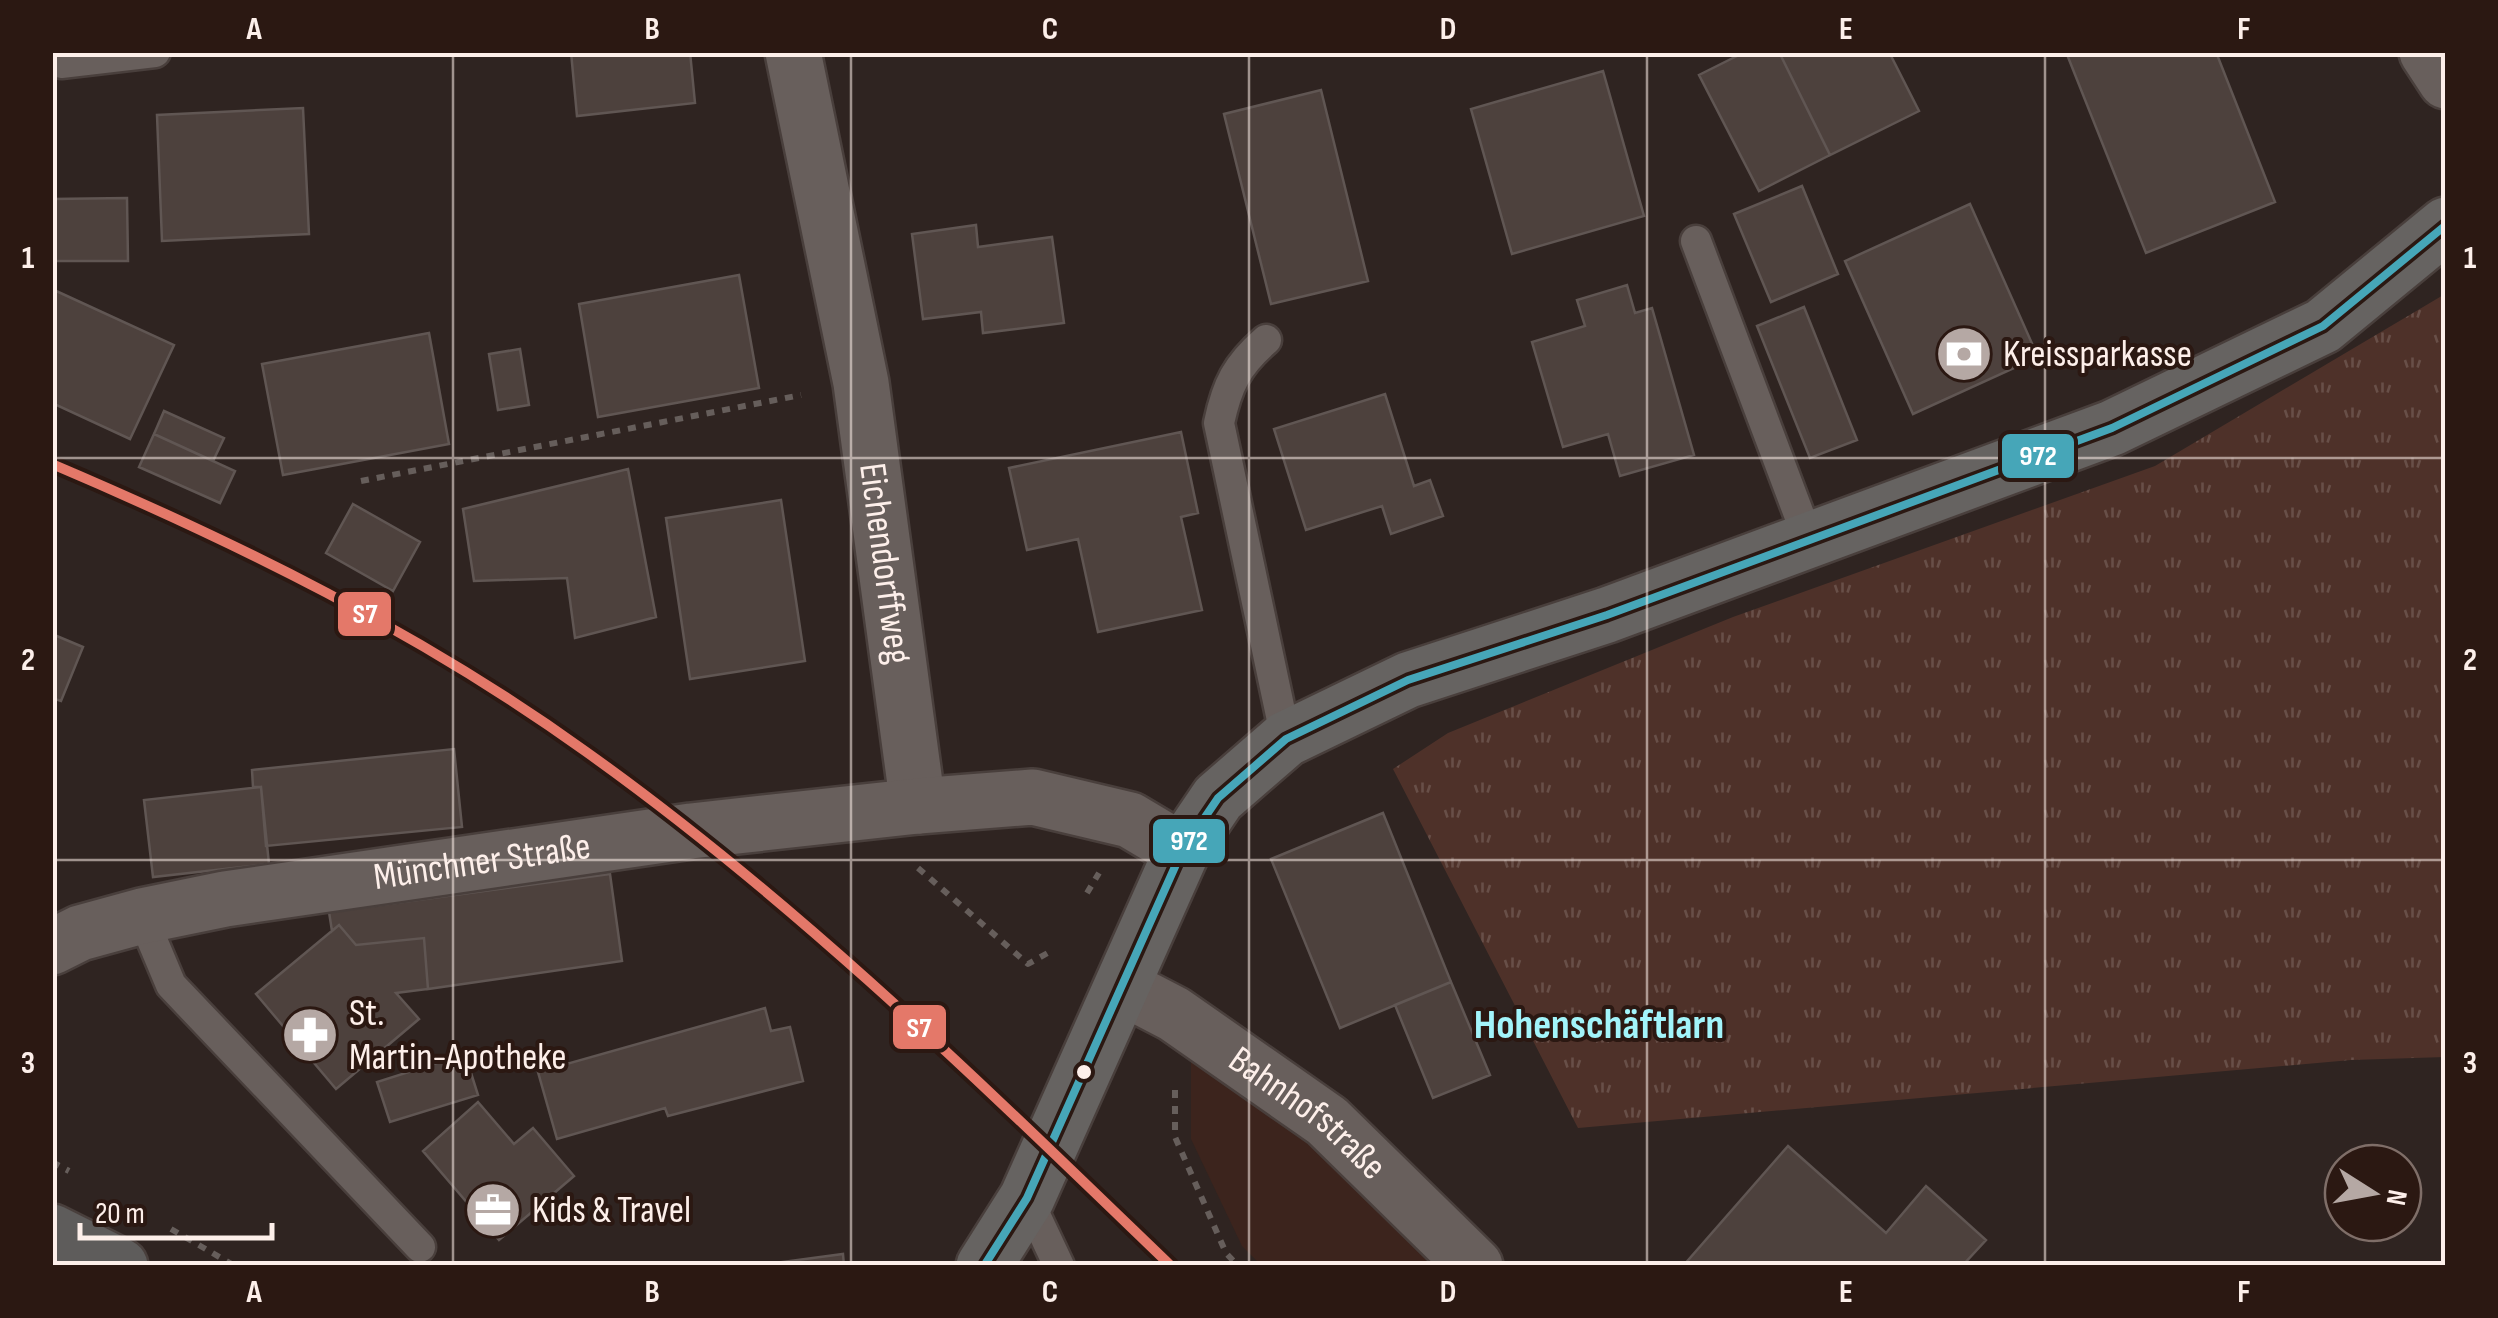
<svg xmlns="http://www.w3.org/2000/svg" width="2498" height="1318" viewBox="0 0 2498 1318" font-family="'Sofia Sans Condensed',sans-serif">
	<defs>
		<pattern id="grass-tufts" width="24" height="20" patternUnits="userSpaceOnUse" patternTransform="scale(2.5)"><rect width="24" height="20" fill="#4e3129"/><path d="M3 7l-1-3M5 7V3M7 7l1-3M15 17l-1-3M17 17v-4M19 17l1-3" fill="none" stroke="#684f48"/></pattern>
	</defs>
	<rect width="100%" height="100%" fill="#2f2421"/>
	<path fill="#3c241d" d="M1191,1041L1322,1132L1442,1265H1261L1242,1246L1191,1139Z"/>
	<path fill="url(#grass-tufts)" d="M2445,294V1057L2351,1060L1578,1128L1393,769L1448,733L1733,617L2155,466Z"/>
	<path fill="#4d413d" stroke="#605653" stroke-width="2.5" d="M571,52H690L695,103L577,116Z
		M1745,52H1779L1830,155L1759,191L1699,75Z
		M1779,52H1889L1919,111L1830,155Z
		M2066,52H2216L2275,202L2146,253Z
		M1603,71L1644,216L1512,254L1471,109Z
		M1321,90L1368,281L1271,304L1224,114Z
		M303,108L309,234L162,241L157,115Z
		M1802,186L1838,274L1771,302L1734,214Z
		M127,198L128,261H52V199Z
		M1970,204L2038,357L1913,414L1845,261Z
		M976,225L978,247L1052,237L1064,323L983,333L981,312L923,319L912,234Z
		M739,275L759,388L598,417L579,304Z
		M1627,285L1635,313L1652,308L1694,455L1620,476L1608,434L1563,447L1532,342L1585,326L1577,300Z
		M54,290L174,345L130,439L52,403Z
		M1804,307L1857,440L1810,458L1757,326Z
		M429,333L449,444L283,475L262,364Z
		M520,349L529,405L498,410L489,354Z
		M1385,394L1414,486L1430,480L1443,516L1391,534L1382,506L1306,530L1274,429Z
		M164,411L224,438L213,461L154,434Z
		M1181,432L1198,513L1181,517L1202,610L1098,632L1078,539L1027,550L1009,468Z
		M154,434L235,471L220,503L139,467Z
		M628,469L656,617L575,638L567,578L474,581L463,509Z
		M781,500L805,661L690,679L666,518Z
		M353,504L420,542L393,591L326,553Z
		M52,634L83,647L61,701L52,698Z
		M454,749L462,827L266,846L261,787H253L252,770Z
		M261,787L269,864L153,877L144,800Z
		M1383,813L1451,982L1340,1028L1271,859Z
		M610,874L622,961L428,989L424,938L356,945L339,925L332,931L329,912Z
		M339,925L356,945L424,938L428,989L396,993L419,1019L336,1089L256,994Z
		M1451,982L1490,1075L1433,1098L1395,1005Z
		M765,1008L771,1031L790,1027L803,1081L668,1116L665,1108L557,1139L538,1072Z
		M465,1054L478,1095L390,1122L377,1082Z
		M478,1102L514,1144L533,1128L574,1176L499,1240L423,1151Z
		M1788,1146L1886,1233L1926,1186L1986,1240L1962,1266H1683Z
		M843,1254L844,1266H776L775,1263Z"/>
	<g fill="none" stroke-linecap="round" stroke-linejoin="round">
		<g stroke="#493f3c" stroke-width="35">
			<path id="lane" d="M61,63L155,52
				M1696,241L1809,541
				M1266,340C1237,365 1227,385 1219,423L1286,739
				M142,916L171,985L420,1247
				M1027,1198L1059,1266"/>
		</g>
		<g stroke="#493f3c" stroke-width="60">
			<g id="street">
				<path id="s1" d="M793,52L861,383L918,806"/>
				<path d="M2427,52L2446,81"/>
				<path id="s2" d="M52,947L80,933L142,916L225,899L691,831L918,806L1033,797L1130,820L1182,851"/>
				<path id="s3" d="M1122,987L1174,1014L1327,1121L1475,1266"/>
			</g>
		</g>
		<g stroke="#493f3c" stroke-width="60">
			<path id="secondary" d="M984,1266L1027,1198L1182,851L1218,798L1286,739L1408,680L1607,615L2112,428L2323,326L2446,225"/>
		</g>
		<g stroke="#493f3c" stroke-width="60">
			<path id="primary" d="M52,1232L120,1266"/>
		</g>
		<path stroke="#665e5b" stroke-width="6" stroke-dasharray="8 8" stroke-linecap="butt" d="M361,481L801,395
			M918,868L1028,964L1053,950
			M1087,893L1099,873
			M1175,1090V1137L1226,1253L1238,1266
			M52,1162L69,1171
			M171,1229L235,1266"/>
		<use href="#lane" stroke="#685f5c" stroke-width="30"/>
		<use href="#street" stroke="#685f5c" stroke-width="55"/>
		<use href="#secondary" stroke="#666361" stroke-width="55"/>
		<use href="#primary" stroke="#5e5c5b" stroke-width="55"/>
		<g stroke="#2b1812" stroke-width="15">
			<path id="bus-1" d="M984,1266L1027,1198L1182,851L1218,798L1286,739L1408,680L1607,615L2112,428L2323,326L2446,225"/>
		</g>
		<use href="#bus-1" stroke="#46a6b8" stroke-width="8"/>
		<g stroke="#2b1812" stroke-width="18">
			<path id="rail-1" d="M52,464C238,543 421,633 585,751C796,901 985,1087 1171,1266"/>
		</g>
		<use href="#rail-1" stroke="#e47869" stroke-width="10"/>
	</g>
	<path fill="none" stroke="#fdefea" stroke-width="2.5" stroke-opacity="0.55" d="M453,52V1266M851,52V1266M1249,52V1266M1647,52V1266M2045,52V1266M52,458H2446M52,860H2446"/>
	<defs>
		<g id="bank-disc" transform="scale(2.875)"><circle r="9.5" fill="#b5a8a4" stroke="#2b1812"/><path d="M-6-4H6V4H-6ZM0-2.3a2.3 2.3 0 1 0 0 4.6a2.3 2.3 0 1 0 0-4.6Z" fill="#fff"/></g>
		<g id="pharmacy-disc" transform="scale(2.875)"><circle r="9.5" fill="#b5a8a4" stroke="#2b1812"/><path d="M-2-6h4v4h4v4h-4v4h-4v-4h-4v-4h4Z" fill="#fff"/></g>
		<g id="office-disc" transform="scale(2.875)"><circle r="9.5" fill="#b5a8a4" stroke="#2b1812"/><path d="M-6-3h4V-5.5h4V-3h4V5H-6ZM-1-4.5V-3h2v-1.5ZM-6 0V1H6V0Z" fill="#fff"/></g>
	</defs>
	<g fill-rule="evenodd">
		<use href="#bank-disc" x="1964" y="354"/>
		<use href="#pharmacy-disc" x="310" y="1035"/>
		<use href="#office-disc" x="493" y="1210"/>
	</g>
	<circle fill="#fdefea" stroke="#2b1812" stroke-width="4" cx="1084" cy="1072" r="9"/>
	<g text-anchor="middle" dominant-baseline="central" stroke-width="8" stroke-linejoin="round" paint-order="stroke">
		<g font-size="38" fill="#fdefea" stroke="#2b1812" text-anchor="start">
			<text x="2003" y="354">Kreissparkasse</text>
			<text x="349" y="1013">St.<tspan x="349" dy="44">Martin-Apotheke</tspan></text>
			<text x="532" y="1210">Kids &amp; Travel</text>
		</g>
		<g font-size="38" fill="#fdefea" stroke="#2b1812">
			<text stroke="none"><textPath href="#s1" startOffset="520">Eichendorffweg</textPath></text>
			<text stroke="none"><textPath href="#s2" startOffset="440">Münchner Straße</textPath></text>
			<text stroke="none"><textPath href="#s3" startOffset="225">Bahnhofstraße</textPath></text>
		</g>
		<g font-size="42" font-weight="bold" fill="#a2f4fa" stroke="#2b1812">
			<text x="1599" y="1025">Hohenschäftlarn</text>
		</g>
	</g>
	<g stroke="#2b1812" stroke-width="4">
		<rect x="2000" y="432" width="76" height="48" rx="10" fill="#46a6b8"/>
		<rect x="336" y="590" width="57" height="48" rx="10" fill="#e47869"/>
		<rect x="1151" y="817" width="76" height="48" rx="10" fill="#46a6b8"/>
		<rect x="891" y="1003" width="57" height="48" rx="10" fill="#e47869"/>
	</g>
	<g font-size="28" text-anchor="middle" font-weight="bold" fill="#fff">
		<text x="2038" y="465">972</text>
		<text x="365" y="623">S7</text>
		<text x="1189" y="850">972</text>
		<text x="919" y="1037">S7</text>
	</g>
	<rect width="2498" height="1318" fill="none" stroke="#2b1812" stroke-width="110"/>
	<g transform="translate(2373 1193) rotate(101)"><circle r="48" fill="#2b1812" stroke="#7f6e68" stroke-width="2.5"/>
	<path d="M0-8L18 38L0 25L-18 38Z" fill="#b5a8a4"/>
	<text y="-15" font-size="28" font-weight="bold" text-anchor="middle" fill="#fdefea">N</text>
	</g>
	<path d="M80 1223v15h192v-15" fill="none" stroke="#fdefea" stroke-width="5"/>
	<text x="95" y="1223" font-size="30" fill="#fdefea" stroke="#2b1812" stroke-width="8" paint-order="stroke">20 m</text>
	<rect x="55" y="55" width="2388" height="1208" fill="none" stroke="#fdefea" stroke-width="4"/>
	<g font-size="32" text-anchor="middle" font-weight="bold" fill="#fdefea">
		<text x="254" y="39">A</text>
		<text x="652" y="39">B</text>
		<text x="1050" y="39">C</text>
		<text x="1448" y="39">D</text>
		<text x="1846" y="39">E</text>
		<text x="2244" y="39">F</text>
		<text x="28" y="268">1</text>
		<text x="2470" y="268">1</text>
		<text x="28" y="670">2</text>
		<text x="2470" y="670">2</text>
		<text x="28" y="1073">3</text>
		<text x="2470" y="1073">3</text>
		<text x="254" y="1302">A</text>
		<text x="652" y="1302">B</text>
		<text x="1050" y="1302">C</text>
		<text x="1448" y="1302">D</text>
		<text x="1846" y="1302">E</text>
		<text x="2244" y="1302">F</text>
	</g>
</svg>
